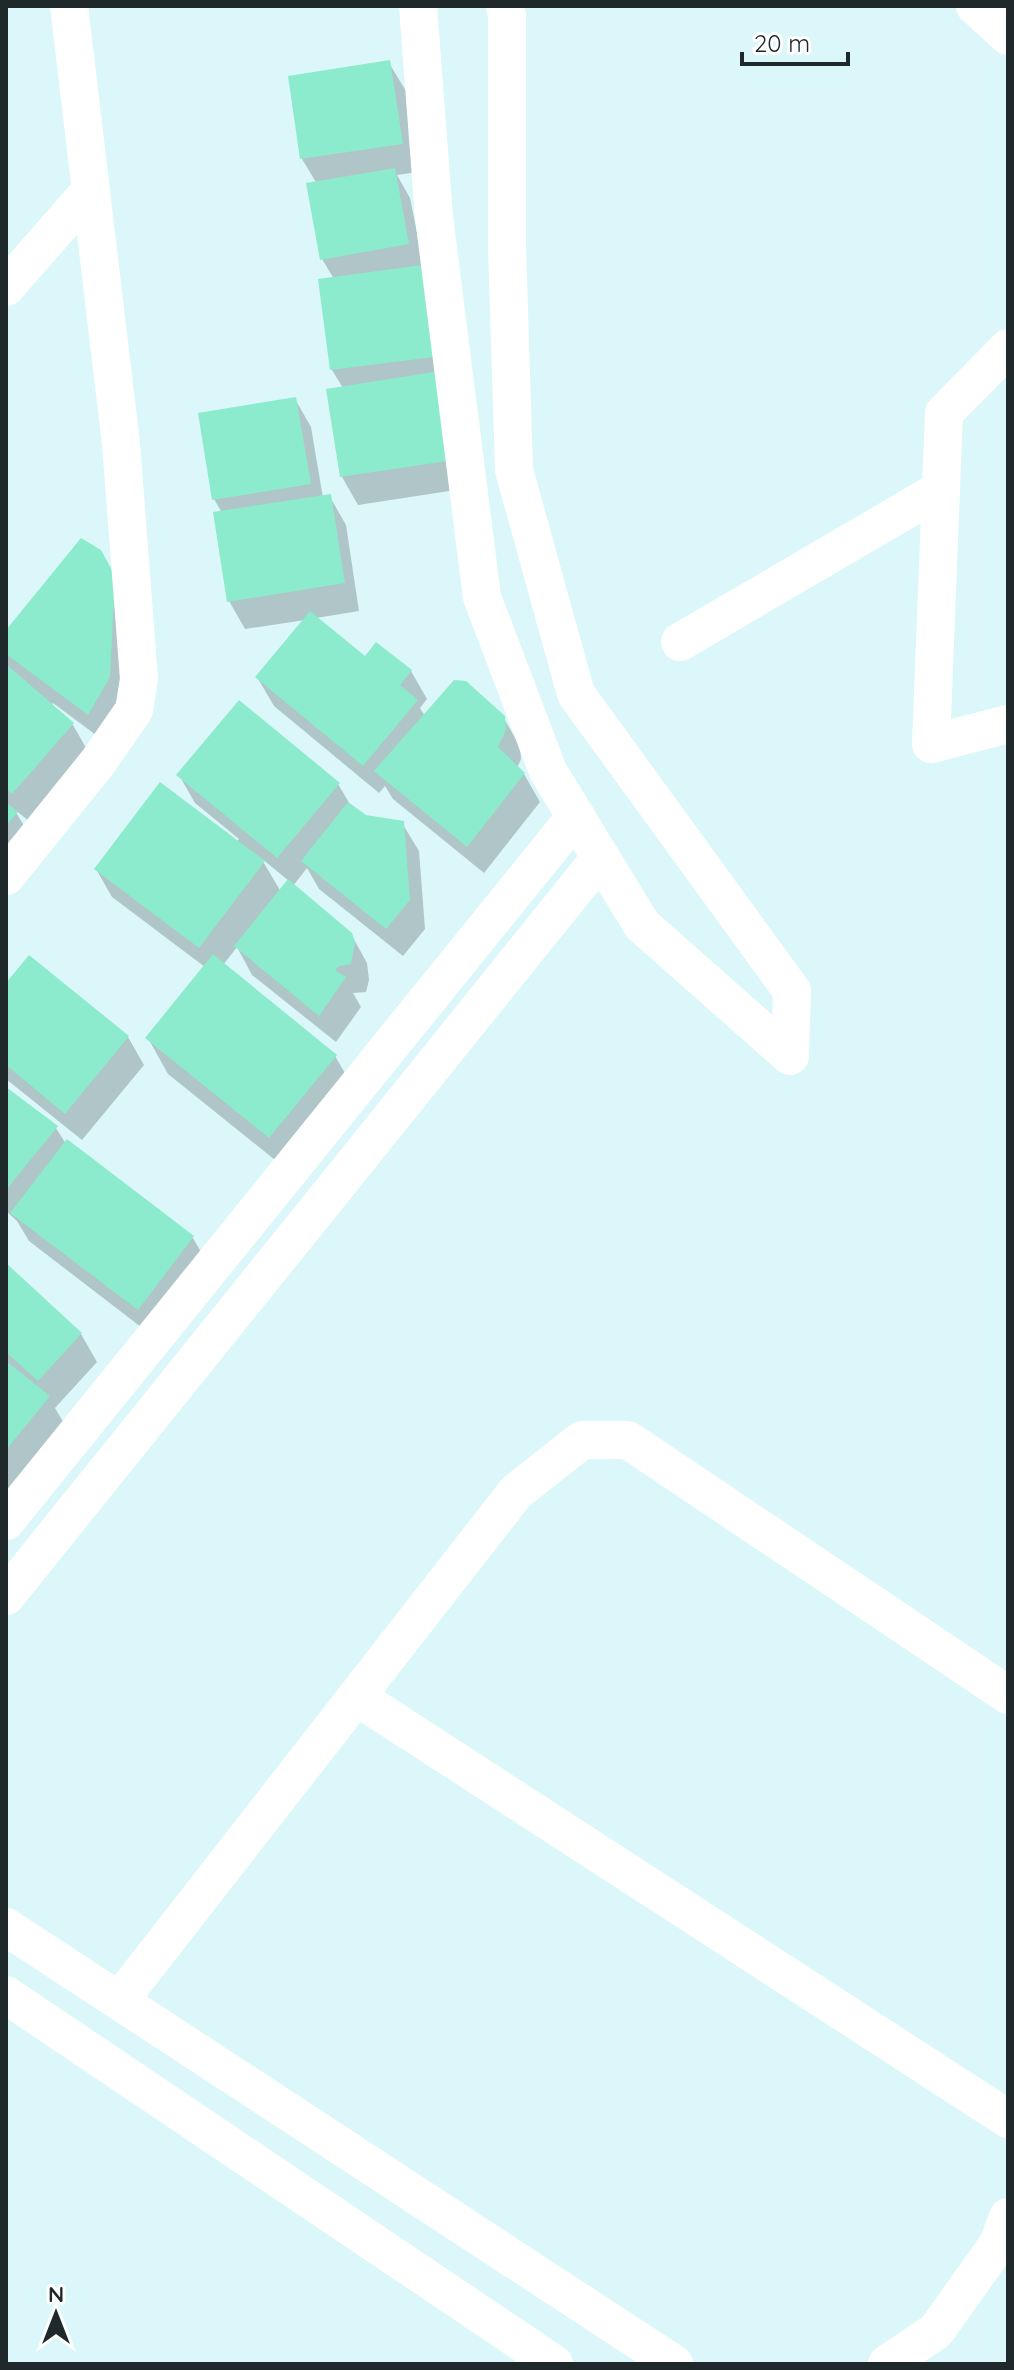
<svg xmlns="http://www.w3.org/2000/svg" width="1014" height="2370" viewBox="0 0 1014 2370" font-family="Quicksand,sans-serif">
	<rect width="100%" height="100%" fill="#dbf7fa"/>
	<path fill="#0003" fill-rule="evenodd" d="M389,63L406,91L418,172L397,175L410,198L469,488L358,505L342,477L343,388L332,370L334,279L322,259L317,184L302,159L290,77Z
		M295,399L311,427L323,498L330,497L346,525L359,611L316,618L366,659L411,671L427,699L420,708L425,716L503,717L520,746L521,759L517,768L524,774L540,802L484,873L393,799L385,786L379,793L274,706L257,677L305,620L245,629L229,601L222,513L214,499Z
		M82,541L127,600L125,706L104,741L53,703L51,706L73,725L89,753L29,821L14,809L33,841L6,872V667L10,670L6,662V634Z
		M179,775L338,784L351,806L366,817L402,823L419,851L425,929L403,956L319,889L307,868L293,886L351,934L367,963L369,980L366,992L353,993L361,1007L336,1042L252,975L237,947L223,965L335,1056L356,1092L290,1172L168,1074L148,1038L205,967L112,897L96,869L237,842L239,839L195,803ZM261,858L289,881L281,892Z
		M6,986L128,1037L144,1065L82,1140L6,1079Z
		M6,1089L56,1128L66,1144L67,1141L193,1238L209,1266L154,1337L29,1241L17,1221L6,1211Z
		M6,1265L81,1334L97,1362L55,1408L65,1425L6,1498Z"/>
	<path fill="#8cebcc" d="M390,60L403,144L300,159L288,76Z
		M395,168L409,244L320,260L306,183Z
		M430,264L442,356L330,370L318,279Z
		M440,371L454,460L340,477L326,389Z
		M296,397L311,484L212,500L198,413Z
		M331,494L345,583L227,602L213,512Z
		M81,538L101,550L112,570L114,599L110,677L88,715L6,654V630Z
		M310,611L365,656L376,642L412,670L400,685L418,700L363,766L255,677Z
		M6,664L74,723L12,794L6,789Z
		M454,680L466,681L505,716L506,730L498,747L525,773L467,847L374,771Z
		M239,700L340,783L277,858L176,775Z
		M160,782L265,861L199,948L94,869Z
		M6,802L18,812L6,826Z
		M348,802L366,815L404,821L410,900L386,929L301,861Z
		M288,879L352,933L355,942L351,964L339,966L335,970L346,977L319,1016L234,946Z
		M213,954L337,1055L269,1138L145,1038Z
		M29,955L129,1036L65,1114L6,1065V983Z
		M6,1087L58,1126L6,1190Z
		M67,1139L194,1236L138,1310L10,1213Z
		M6,1263L82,1333L38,1381L6,1352Z
		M6,1361L50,1396L6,1450Z"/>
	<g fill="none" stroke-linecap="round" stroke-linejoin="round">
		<path stroke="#fff" stroke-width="38" d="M418,6L434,217L482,597L548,771L642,925L790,1056L792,991L576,694L514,470L507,246V15L505,6
			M975,6L1008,36
			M6,287L91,190
			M1008,348L944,413L931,744L1008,724
			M680,642L940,490
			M6,876L98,762L134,710L139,679L121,444L69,6
			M6,1521L576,816
			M6,1596L601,857
			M357,1697L1008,2119
			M6,1927L674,2364
			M6,1995L554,2364
			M119,2001L516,1492L582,1440H628L1008,1695
			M887,2364L936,2331L998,2244L1008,2217"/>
	</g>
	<rect width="1014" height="2370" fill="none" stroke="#1f292b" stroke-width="16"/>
	<g transform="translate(56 2314)" stroke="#fefefe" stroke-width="6" paint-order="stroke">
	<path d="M0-6L14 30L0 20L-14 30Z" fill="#1f292b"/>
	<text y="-12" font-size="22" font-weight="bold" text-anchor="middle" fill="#1f292b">N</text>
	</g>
	<path d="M742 52v12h106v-12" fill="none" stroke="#1f292b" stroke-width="4"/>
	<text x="754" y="52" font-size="24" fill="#1f292b" stroke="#fefefe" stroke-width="6" paint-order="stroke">20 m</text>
</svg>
